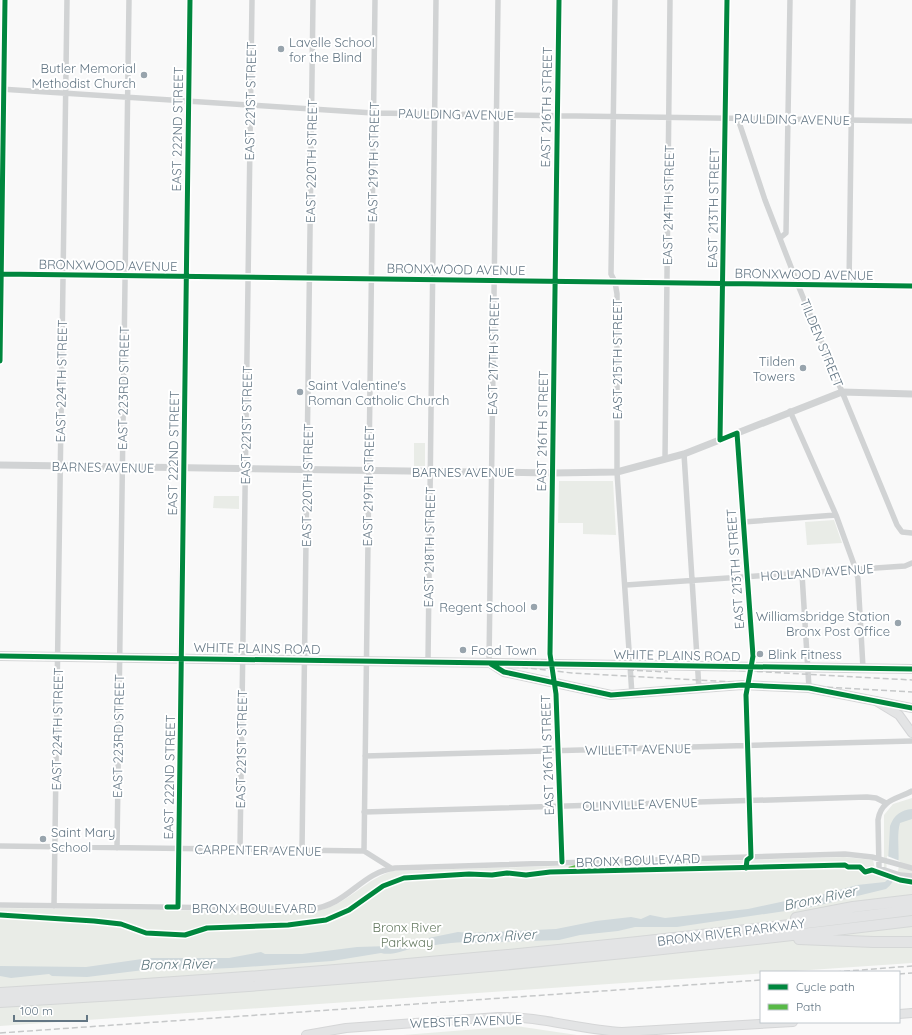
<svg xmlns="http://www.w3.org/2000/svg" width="912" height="1035" viewBox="0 0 912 1035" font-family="Quicksand,sans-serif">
	<rect width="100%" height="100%" fill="#f9f9f9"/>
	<path fill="#e9ece7" d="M414,443H425V466H414Z
		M559,481H613L616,535L583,534V523H558Z
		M214,496H239V509L213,508Z
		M834,520L842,543L807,545L805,522Z
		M912,798V963L0,1026V908L311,912C347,907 360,882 392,871L844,857L873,860L875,869L884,873V815L893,804Z
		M516,1026L577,1035H403Z"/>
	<path fill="#d0d9dc" d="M912,809V819L900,823C894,844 907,873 886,889L812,907L677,927H635L618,931L580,935L559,940L475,943C455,940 434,946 415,948C404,950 392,956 381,953L332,961L231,968L181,970L152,969L87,977L52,976L49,974L11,978L0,976V966L86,967L149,958H229L261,952L265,954H302L357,947L389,946L458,932L470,933L556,929L596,921L631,917L641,919L650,915L665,918L748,909L790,900H802L857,885L885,882L887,880L890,826C894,815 901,810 912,809Z"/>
	<path fill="#f9f9f9" d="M887,856L900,861L896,881L886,878Z"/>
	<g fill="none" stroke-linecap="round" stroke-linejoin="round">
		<g stroke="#d5d6d7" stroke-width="10">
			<path id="secondary" d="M0,656L912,669
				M490,663L504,672L611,695L742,685L809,688L912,708
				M899,1014L912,1013
				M306,1035L346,1028L498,1017C540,1016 581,1030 622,1032L793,1022"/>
		</g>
		<g stroke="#d4d5d7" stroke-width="10">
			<path id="primary" d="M876,701L899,715L912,733"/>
		</g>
		<g stroke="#d5d7d7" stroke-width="12">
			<path id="motorway" d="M796,918L853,907L912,900
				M799,939L873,942H912
				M0,993C305,976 609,949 912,910
				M0,1002C305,985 609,958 912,921"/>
		</g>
		<path stroke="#d1d3d4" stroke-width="5.5" d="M559,0L550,654L556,694L562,862
			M615,0L611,274L615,282L617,294V472L632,695
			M0,89L373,113L912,121
			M738,119L765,200L798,285L897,525L902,532L912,533
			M780,238L786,233L790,0
			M849,285L853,0
			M0,361L5,0
			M790,411L836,515L856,570L858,579L863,668
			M737,433L753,656L746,695L751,857
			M720,440L727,0
			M684,454L699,689
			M665,459L670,0
			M743,522L836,515
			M802,574L809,688
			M626,585L905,566L912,563
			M428,662L436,0
			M489,663L498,0
			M365,756L912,741
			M912,791C898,799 881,799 878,820L879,868L900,875L912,876
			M364,812L867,797L876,798L886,803
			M0,846L364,851L391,868
			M117,848L129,0
			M240,849L252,0
			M302,850L313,0
			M364,851L375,0
			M0,905L312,909C348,905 361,872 395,868L845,854L872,857L912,868
			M54,906L67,0
			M178,907L181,658"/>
		<path stroke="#d1d3d4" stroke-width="7" d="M0,274L912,286
			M0,465L552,473L617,472L684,454L842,392L912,394
			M181,658L190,0"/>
		<use href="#secondary" stroke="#e3e4e5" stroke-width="8"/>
		<use href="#primary" stroke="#e3e4e5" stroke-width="8"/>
		<use href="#motorway" stroke="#e3e4e5" stroke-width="10"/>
		<path stroke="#c6c8c9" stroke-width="1.5" stroke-dasharray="6 3" stroke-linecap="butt" d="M0,659L511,666L572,673L912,692
			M505,660H545L638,665
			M658,666L912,680
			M628,670L668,672
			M835,972L912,966
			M899,974L912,973
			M0,1033L761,980"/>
		<path stroke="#58b947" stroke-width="4" stroke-dasharray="8 4" stroke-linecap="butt" d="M569,869L576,867L580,862"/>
		<g stroke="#fff" stroke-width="8">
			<path id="cycleway" d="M559,0L550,654L556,694L562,862
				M727,0L720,440L737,433L753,656L746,695L751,857L747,860L746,868
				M0,274L912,286
				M0,361L5,0
				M0,656L912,669
				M491,664L504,672L611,695L742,685L809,688L912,708
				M167,907H178L190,0
				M0,915L94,921L121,924L146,933L185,935L207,928L288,925L326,920L349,910L383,886L404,878L469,874L492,875L507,873L526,875L550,872L845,865L848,867H860L865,872L872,870L900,880L912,882"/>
		</g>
		<use href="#cycleway" stroke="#00873e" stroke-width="5"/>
	</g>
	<g fill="#98a4ad" stroke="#fff" stroke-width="1.5">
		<circle cx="281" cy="49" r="4"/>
		<circle cx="144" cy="75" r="4"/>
		<circle cx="803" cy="368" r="4"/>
		<circle cx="300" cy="392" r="4"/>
		<circle cx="534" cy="607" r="4"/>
		<circle cx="898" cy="623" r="4"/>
		<circle cx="463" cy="650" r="4"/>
		<circle cx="760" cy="654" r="4"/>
		<circle cx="43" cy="839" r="4"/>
	</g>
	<g text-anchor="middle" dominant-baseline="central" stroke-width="4" stroke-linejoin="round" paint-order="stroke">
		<g font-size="13" fill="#637684" stroke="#fff" text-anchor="start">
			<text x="289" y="42">Lavelle School<tspan x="289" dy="15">for the Blind</tspan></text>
			<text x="136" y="68" text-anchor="end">Butler Memorial<tspan x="136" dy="15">Methodist Church</tspan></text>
			<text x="795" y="361" text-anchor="end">Tilden<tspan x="795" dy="15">Towers</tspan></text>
			<text x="308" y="385">Saint Valentine's<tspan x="308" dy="15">Roman Catholic Church</tspan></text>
			<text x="526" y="607" text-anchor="end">Regent School</text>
			<text x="890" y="616" text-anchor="end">Williamsbridge Station<tspan x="890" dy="15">Bronx Post Office</tspan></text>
			<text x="471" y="650">Food Town</text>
			<text x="768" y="654">Blink Fitness</text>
			<text x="51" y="832">Saint Mary<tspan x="51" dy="15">School</tspan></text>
		</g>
		<g font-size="13" fill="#637684" stroke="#fff">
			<text transform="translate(250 101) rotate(-89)">EAST 221ST STREET</text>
			<text transform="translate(546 107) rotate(-89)">EAST 216TH STREET</text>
			<text transform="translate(456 114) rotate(1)">PAULDING AVENUE</text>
			<text transform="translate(792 119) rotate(1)">PAULDING AVENUE</text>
			<text transform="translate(177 129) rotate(-89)">EAST 222ND STREET</text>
			<text transform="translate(311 161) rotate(-89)">EAST 220TH STREET</text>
			<text transform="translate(373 162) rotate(-89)">EAST 219TH STREET</text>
			<text transform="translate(668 205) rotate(-89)">EAST 214TH STREET</text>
			<text transform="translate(713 208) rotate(-89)">EAST 213TH STREET</text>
			<text transform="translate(108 265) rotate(1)">BRONXWOOD AVENUE</text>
			<text transform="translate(456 269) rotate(1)">BRONXWOOD AVENUE</text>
			<text transform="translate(804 274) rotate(1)">BRONXWOOD AVENUE</text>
			<text transform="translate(822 343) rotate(68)">TILDEN STREET</text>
			<text transform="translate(493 355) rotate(-89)">EAST 217TH STREET</text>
			<text transform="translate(617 359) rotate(-90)">EAST 215TH STREET</text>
			<text transform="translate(61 381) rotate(-89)">EAST 224TH STREET</text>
			<text transform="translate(123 388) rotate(-89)">EAST 223RD STREET</text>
			<text transform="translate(246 425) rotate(-89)">EAST 221ST STREET</text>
			<text transform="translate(542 431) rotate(-89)">EAST 216TH STREET</text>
			<text transform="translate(173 453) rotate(-89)">EAST 222ND STREET</text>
			<text transform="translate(103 467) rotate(1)">BARNES AVENUE</text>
			<text x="463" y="472">BARNES AVENUE</text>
			<text transform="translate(307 485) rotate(-89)">EAST 220TH STREET</text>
			<text transform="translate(368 486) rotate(-89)">EAST 219TH STREET</text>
			<text transform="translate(429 547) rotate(-89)">EAST 218TH STREET</text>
			<text transform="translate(735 569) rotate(-94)">EAST 213TH STREET</text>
			<text transform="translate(817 572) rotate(-4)">HOLLAND AVENUE</text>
			<text transform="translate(257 648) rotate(1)">WHITE PLAINS ROAD</text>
			<text transform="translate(677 655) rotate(1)">WHITE PLAINS ROAD</text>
			<text transform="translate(57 729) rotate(-89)">EAST 224TH STREET</text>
			<text transform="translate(118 736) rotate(-89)">EAST 223RD STREET</text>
			<text transform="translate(241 749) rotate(-89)">EAST 221ST STREET</text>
			<text transform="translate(638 749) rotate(-1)">WILLETT AVENUE</text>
			<text transform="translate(547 755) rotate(-92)">EAST 216TH STREET</text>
			<text transform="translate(169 777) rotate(-89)">EAST 222ND STREET</text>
			<text transform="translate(640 804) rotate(-2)">OLINVILLE AVENUE</text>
			<text transform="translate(258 850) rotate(1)">CARPENTER AVENUE</text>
			<text transform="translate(638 860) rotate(-2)">BRONX BOULEVARD</text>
			<text x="254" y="908">BRONX BOULEVARD</text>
			<text transform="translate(731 932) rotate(-7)">BRONX RIVER PARKWAY</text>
			<text transform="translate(466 1021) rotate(-2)">WEBSTER AVENUE</text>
		</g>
		<g font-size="13" fill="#677b63" stroke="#fff">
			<text x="407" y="927">Bronx River<tspan x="407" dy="15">Parkway</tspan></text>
		</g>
		<g font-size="14" font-style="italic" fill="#5e767e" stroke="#fff">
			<text transform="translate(820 898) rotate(-12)">Bronx River</text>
			<text transform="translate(499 936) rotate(-3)">Bronx River</text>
			<text transform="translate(177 964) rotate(-1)">Bronx River</text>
		</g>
	</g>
	<rect x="760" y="971" width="140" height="52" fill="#ffffff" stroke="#c1c8ce"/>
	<rect x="768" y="984" width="20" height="6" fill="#00873e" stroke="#c1c8ce"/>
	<text x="796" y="991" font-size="12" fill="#637684">Cycle path</text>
	<rect x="768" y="1004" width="20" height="6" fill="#58b947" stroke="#c1c8ce"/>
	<text x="796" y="1011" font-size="12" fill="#637684">Path</text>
	<path d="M14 1015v6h73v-6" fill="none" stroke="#637684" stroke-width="2"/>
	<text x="20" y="1015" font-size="12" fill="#637684" stroke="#ffffff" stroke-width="3" paint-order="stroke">100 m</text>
</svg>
